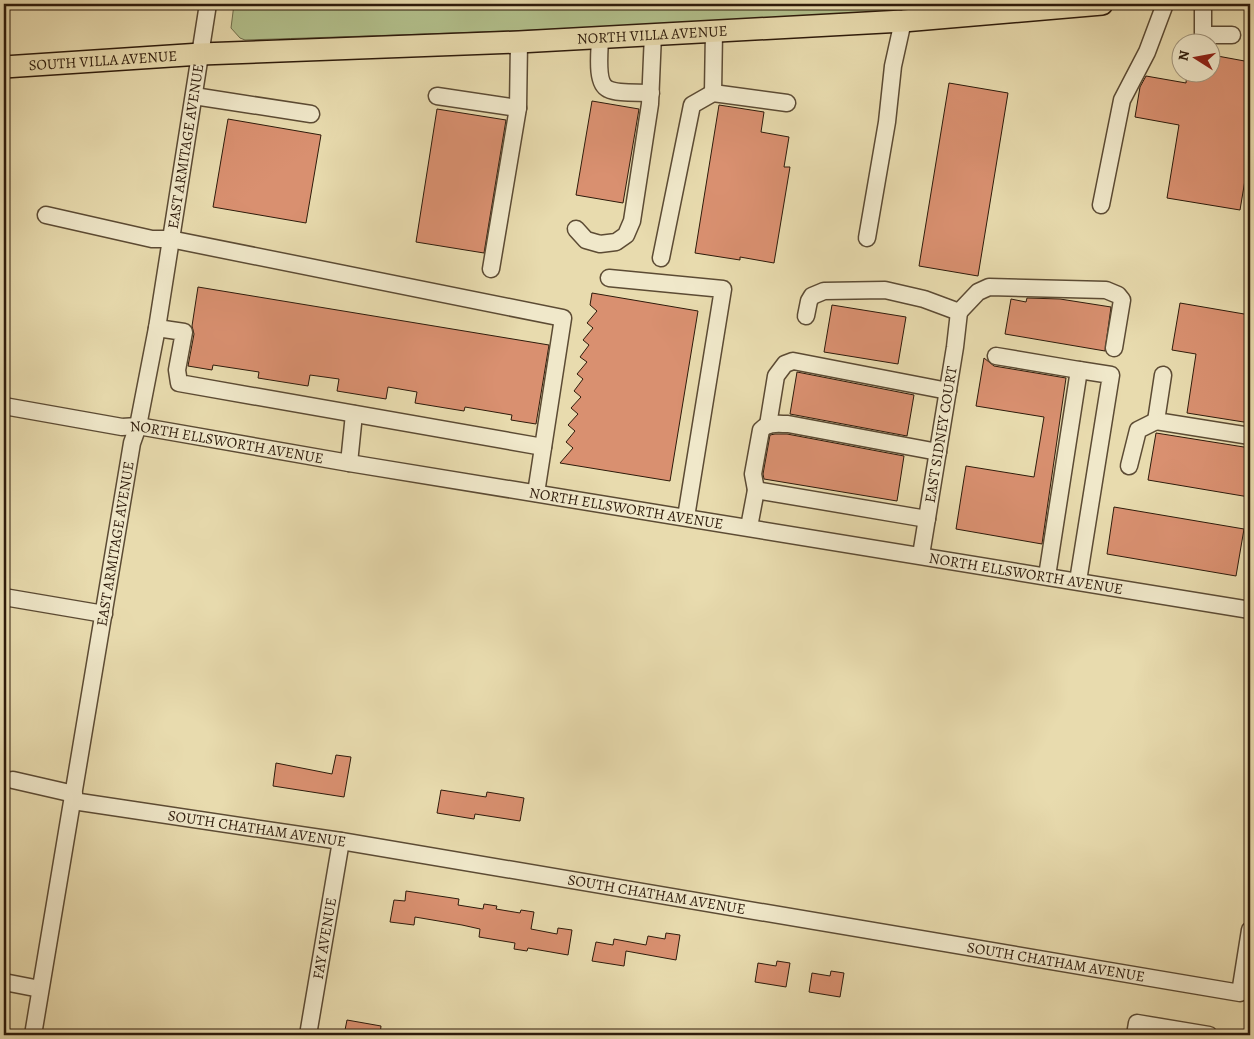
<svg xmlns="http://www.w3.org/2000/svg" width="1254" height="1039" viewBox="0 0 1254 1039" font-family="Alegreya,serif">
	<rect width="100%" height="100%" fill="#e8dbae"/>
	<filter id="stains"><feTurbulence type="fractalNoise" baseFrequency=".004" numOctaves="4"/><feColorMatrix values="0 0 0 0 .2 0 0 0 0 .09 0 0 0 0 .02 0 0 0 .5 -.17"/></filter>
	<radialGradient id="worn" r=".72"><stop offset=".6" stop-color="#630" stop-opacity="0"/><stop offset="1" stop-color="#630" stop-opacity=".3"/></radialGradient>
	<path fill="#b3c18d" stroke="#706e4c" d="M234,4H974C731,25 488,32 245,40L240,38L231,28Z"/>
	<path fill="#d99070" stroke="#2e1b0b" d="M1212,55L1250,62V150L1240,210L1167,198L1179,125L1135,117L1140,87L1146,76L1186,83L1187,72H1212Z
		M949,83L1008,93L978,276L919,266Z
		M592,101L639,109L623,203L576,195Z
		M719,105L764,112L761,132L789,137L784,167H790L774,263L740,257V260L695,253Z
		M437,109L506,120L484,253L416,242Z
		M228,119L321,135L306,223L213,207Z
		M198,287L549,345L536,424L511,420L512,415L465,407L464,411L415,403L417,392L388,387L386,399L337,391L339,379L310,375L308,386L258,378L259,372L213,365L212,370L188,366L194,334L192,326Z
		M592,293L698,311L670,481L560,463L573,448L566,442L575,431L568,425L578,414L571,408L581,397L574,391L583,379L577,374L587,362L580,357L589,345L583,340L593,328L587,323L597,311L590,305Z
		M1027,298L1060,299L1111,307L1105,351L1005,334L1011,299L1026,302Z
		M1180,303L1250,315V423L1187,413L1196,354L1172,350Z
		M832,305L906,317L898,364L824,352Z
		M984,358L994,366L1066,378L1042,544L956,529L966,466L1034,477L1044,417L976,406Z
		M797,372L914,395L907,436L790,414Z
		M1156,433L1250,448L1249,497L1148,480Z
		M775,434H787L904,456L897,501L764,479L763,474L770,435Z
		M1114,507L1244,529L1236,576L1107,554Z
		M336,755L351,757L344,797L273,786L276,763L332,774Z
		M441,790L486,797L487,792L524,798L520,821L475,814L474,819L437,813Z
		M406,891L459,899L458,905L483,909L484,904L497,906L496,909L520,913L521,910L534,912L531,929L557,934L558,928L572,930L568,955L528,948L527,951L514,949L515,943L479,937L480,929L462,925L415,917L414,925L390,922L394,900L405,901Z
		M666,933L680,935L676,960L626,951L624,966L592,961L596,942L613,945L614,939L646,945L648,936L665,939Z
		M777,961L790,963L786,987L755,982L758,963L776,966Z
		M831,971L844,973L840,997L809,992L812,973L830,976Z
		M347,1020L381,1026L380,1035H344Z"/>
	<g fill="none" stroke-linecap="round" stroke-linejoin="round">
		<g stroke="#5c4b34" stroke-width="19">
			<g id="minor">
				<path d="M1203,4V35H1232"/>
				<path d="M600,37C600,50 595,83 608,89C617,94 640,92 651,93"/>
				<path d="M713,93L714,31"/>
				<path d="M194,96L311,114"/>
				<path d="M437,96L518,108"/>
				<path d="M1101,205L1122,100L1147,52L1165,4"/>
				<path d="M46,215L152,239H170L563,318L536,493"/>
				<path d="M576,229L586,240L600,244L616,242L626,235L632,221L650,104L653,34"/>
				<path d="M867,238L887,122L893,66L903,21"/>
				<path d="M661,258L692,105L713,93L787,103"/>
				<path d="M491,269L518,108L519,42"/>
				<path d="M609,278L723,289L686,517"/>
				<path d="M959,312L978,292L989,287L1106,290L1118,295L1122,300L1114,348"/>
				<path d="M806,316L809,301L812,296L824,291L885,290L924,299L959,312"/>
				<path d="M157,328L184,332L177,370L179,383L543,447"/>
				<path d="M996,356L1079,370"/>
				<path d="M1163,375L1156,421L1250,436"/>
				<path id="s1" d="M4,406L122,427L138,426L349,463L1250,610"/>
				<path d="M768,425L776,376L785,364L793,361L948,391"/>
				<path d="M349,463L354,414"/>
				<path d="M1129,466L1138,430L1156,421"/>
				<path d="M756,490L753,474L761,430C768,422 778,424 788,424L938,452"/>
				<path d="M749,527L756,490L927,519"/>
				<path id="s2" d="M921,555L955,347L959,312"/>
				<path d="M1047,576L1079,370L1111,375L1078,581"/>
				<path d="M4,597L104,614"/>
				<path d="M13,780L74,794"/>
				<path id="s3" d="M73,801L341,841L1240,993L1250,930"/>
				<path d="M4,982L40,989"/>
				<path id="s4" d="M33,1035L132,443L138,426L157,328L208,4"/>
				<path id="s5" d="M308,1035L341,841"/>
				<path d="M1135,1035L1137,1023L1209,1035"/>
			</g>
		</g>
		<g stroke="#2e1b0b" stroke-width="24">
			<g id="major">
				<path id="s6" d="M4,67L201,54L519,42L903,21L1102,4"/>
			</g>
		</g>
		<use href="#minor" stroke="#f0e8ca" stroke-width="16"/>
		<use href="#major" stroke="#e8dbae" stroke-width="21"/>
	</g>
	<g text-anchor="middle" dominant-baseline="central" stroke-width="4" stroke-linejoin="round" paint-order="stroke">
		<g font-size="15" fill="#2e1b0b" stroke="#f0e8ca">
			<text stroke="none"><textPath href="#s6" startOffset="649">NORTH VILLA AVENUE</textPath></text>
			<text stroke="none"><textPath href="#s6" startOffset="99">SOUTH VILLA AVENUE</textPath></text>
			<text stroke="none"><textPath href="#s4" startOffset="902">EAST ARMITAGE AVENUE</textPath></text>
			<text stroke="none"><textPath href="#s2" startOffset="122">EAST SIDNEY COURT</textPath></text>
			<text stroke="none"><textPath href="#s1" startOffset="226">NORTH ELLSWORTH AVENUE</textPath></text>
			<text stroke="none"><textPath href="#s1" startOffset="631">NORTH ELLSWORTH AVENUE</textPath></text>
			<text stroke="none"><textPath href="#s4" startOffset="498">EAST ARMITAGE AVENUE</textPath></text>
			<text stroke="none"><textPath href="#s1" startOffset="1036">NORTH ELLSWORTH AVENUE</textPath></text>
			<text stroke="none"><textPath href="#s3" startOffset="186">SOUTH CHATHAM AVENUE</textPath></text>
			<text stroke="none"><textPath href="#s3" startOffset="591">SOUTH CHATHAM AVENUE</textPath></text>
			<text stroke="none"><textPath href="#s5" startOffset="98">FAY AVENUE</textPath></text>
			<text stroke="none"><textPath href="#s3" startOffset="996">SOUTH CHATHAM AVENUE</textPath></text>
		</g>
	</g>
	<rect width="1254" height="1039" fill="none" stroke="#e8dbae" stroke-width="20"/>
	<rect x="5" y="5" width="1244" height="1029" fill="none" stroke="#2e1b0b" stroke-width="2.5"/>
	<rect x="10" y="10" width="1234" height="1019" fill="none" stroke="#2e1b0b"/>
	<g transform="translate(1196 58) rotate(281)"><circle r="24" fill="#f0e8ca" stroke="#a2967e"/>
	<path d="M0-4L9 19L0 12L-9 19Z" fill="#8f2418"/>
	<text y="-8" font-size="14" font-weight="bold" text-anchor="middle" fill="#2e1b0b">N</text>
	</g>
	<rect width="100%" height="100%" filter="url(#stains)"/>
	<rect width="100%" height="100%" fill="url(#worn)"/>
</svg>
